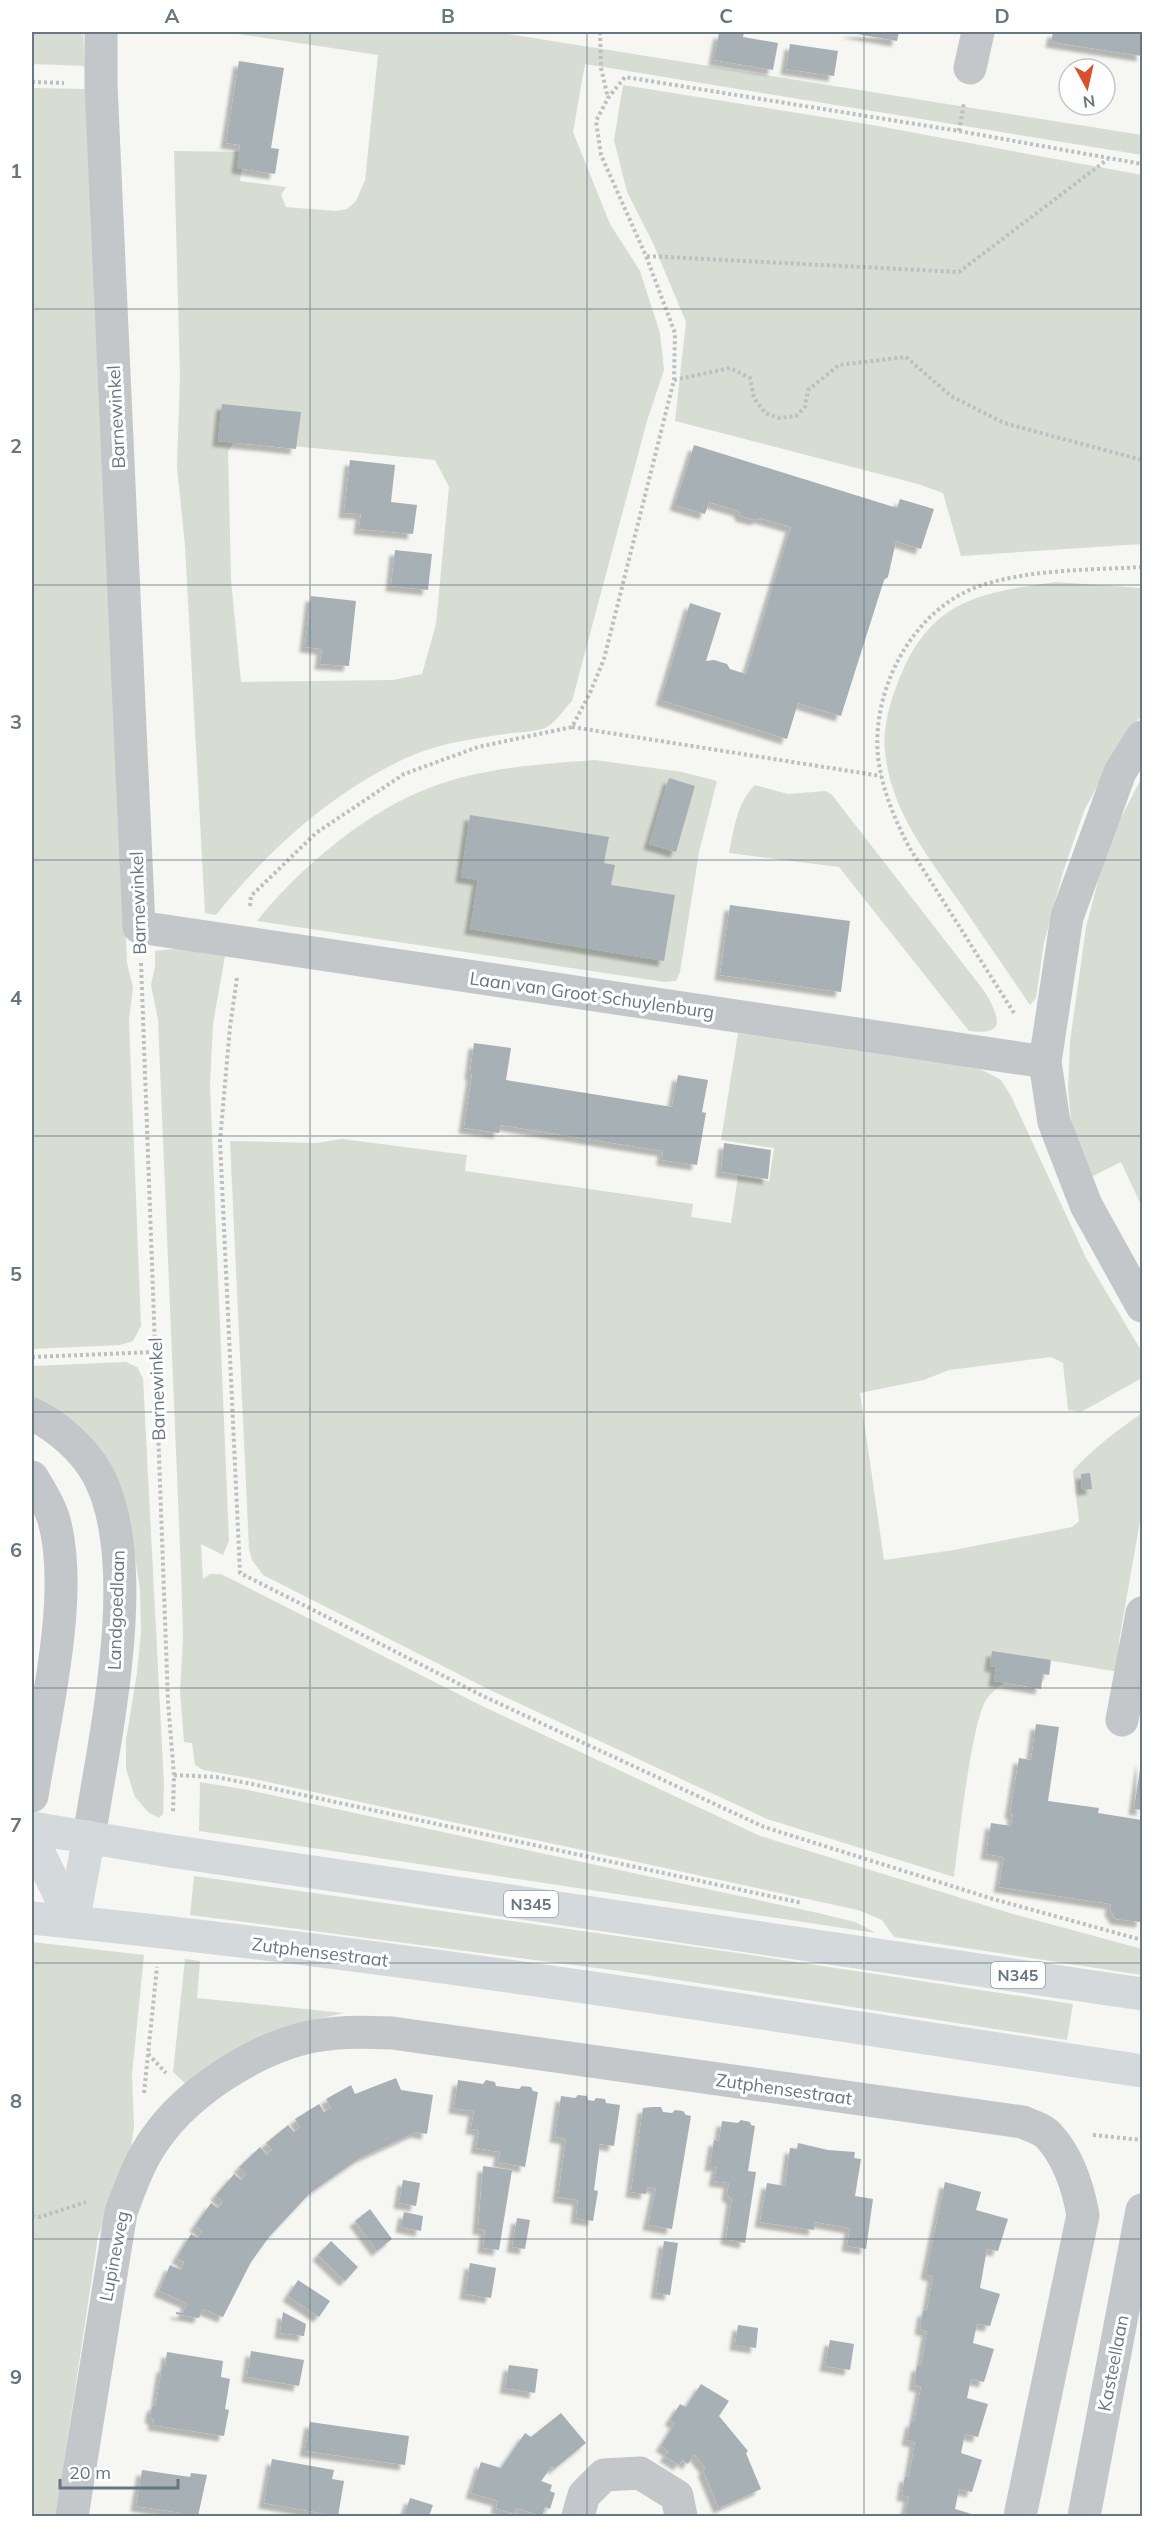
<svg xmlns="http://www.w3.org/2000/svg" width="1174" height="2548" viewBox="0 0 1174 2548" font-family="Mulish,sans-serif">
	<defs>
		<filter id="shadow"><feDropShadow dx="-5.5" dy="5.5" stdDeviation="1.5" flood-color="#0004"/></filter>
	</defs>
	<rect width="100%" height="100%" fill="#f6f6f2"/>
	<path fill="#d7ddd3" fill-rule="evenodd" d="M32,32H83L85,66L32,64Z
		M225,32H495L1142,135V155L585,64L573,132L610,224L640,271L660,333L664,370L647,421L572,701C564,709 556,722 547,727C538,732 521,732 511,733C479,738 443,742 413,755C335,789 269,849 216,915L205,913L185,546L177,467L180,377L174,151L244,152L240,181L286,187L281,195L286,207L335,211L347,209L356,201L365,180L378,55ZM242,441L435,460L449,487L436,624L422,674L393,680L241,682L231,580L228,452L233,443Z
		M623,85L867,124L1142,175V544L961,556L943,493L918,484L675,421L686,322L652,241L627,192L614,140Z
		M32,88L87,89L127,963L133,987L129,1020L141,1326L133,1341L120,1345L32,1349Z
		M1056,582L1142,588V715L1121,741L1084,811L1063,872L1044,943L1036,998L1030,1005C1007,971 984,938 961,904C929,858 890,810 885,751C882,725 892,696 902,672C934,598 984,592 1056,582Z
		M595,760L682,772L717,781L699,852L680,972L676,981L665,982L257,921C298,869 367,811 429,788C480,768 540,764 595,760Z
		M1142,777V1207L1121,1162L1091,1177L1071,1122L1068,1088L1070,1042L1086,927L1108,843Z
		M755,785L788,794L826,791L832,795L985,992C999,1017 1008,1036 969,1031L839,867L729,853C734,829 737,802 755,785Z
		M182,948L225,956L213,1024L210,1085L229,1541L223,1555L201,1544L203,1579L210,1574H221L482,1706L760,1836L1013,1914L1142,1949V1975L894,1937L882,1920L858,1910L254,1779L203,1770L195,1765L192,1743L184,1742L180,1691L183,1638L181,1571L158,1020L151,985L155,967V951Z
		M738,1033L980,1069L1001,1080L1011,1096L1086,1258L1142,1352V1378L1081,1412L1068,1410L1063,1363L1051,1357L949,1370L924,1380L860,1393L884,1560L954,1550L1072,1527L1079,1521L1073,1471C1093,1448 1118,1430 1142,1413V1510L1119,1641V1672L1041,1659C1023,1671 1002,1682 988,1697C972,1715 958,1846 954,1877L767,1819L488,1689L263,1575L252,1560L249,1549L230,1141L316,1143L342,1139L467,1155L465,1171L693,1204L691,1217L731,1223L738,1176L769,1181L774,1148L721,1140Z
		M126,1362L137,1367L143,1378L164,1785L163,1814L159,1818L148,1812L135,1797L126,1769V1740L137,1673L141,1631L140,1589L130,1526L32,1399V1366Z
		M200,1782L248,1790L818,1913L855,1922L876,1933L199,1831Z
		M194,1876L738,1953L1073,2004L1067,2040L620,1971L190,1915Z
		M32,1942L144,1955L132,2075L134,2126L131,2148L98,2237L56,2516H32Z
		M185,1959L200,1961L197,1998L344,2013L313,2020L188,2086L173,2072Z"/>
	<path fill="#a7b0b5" filter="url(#shadow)" d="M725,32H744L743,37L778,43L773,70L714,60L719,33L725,34Z
		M846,32H899L897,41Z
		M1053,32H1142V56L1051,42Z
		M790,44L838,51L834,76L786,69Z
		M239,61L284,68L271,148L279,149L275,174L237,168L240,145L226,143Z
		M222,404L301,412L296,449L218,441Z
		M694,445L897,508L900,499L934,509L921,549L896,541L888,577L884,580L841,716L798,703L787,739L661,700L690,603L721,613L706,661L714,660L727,664L730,669L746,674L791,527L760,518L755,520L741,516L739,511L709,502L705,514L675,505Z
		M350,460L395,465L391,502L417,505L413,534L359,529L361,514L344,513Z
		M395,550L432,554L428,590L391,586Z
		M311,596L356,601L349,666L320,664L322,649L305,647Z
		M669,778L695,786L676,852L649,844Z
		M470,815L609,837L604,863L615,865L611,885L675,895L664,961L470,929L478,880L461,877Z
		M730,905L850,921L841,992L720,975Z
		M474,1043L511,1048L506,1080L672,1107L678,1075L708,1080L702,1112L706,1113L697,1165L662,1160L663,1151L501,1125L499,1133L464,1128L472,1075L470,1074Z
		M724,1143L771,1150L768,1179L721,1172Z
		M1090,1473L1092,1489L1082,1490L1081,1474Z
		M992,1651L1051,1660L1049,1675L1043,1674L1041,1689L994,1681L996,1667L990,1666Z
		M1036,1724L1059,1727L1048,1801L1099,1808L1098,1813L1142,1820V1921L1140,1922L1116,1919L1110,1910L1111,1904L999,1887L1004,1857L986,1854L991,1823L1011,1826L1013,1814L1010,1813L1019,1758L1031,1760Z
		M1141,1762H1142V1810L1134,1809Z
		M396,2078L401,2090L433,2095L427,2134L416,2132L360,2158L310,2193L269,2237L251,2262L223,2317L203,2309L199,2318L176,2314V2312L183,2313L187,2303L159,2291L170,2265L181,2270L184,2262L177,2258L191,2234L198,2238L202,2231L195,2226L211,2203L218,2208L223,2202L216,2195L234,2174L241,2180L246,2174L239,2167L260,2147L267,2155L272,2150L266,2143L288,2125L294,2132L300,2127L295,2119L319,2104L324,2112L331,2108L326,2099L351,2085L355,2094Z
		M458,2080L483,2084L486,2080L495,2082L496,2086L519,2089L522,2086L531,2087L533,2091L538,2092L525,2167L498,2162L500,2152L476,2148L479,2130L471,2129L474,2111L454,2108Z
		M578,2095L587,2096L588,2100L594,2101L596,2098L605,2099L606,2103L620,2105L614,2146L600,2144L594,2190L598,2191L593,2221L576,2218L578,2200L558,2197L566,2139L555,2137L561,2096L575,2098Z
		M652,2107H661L663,2112L672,2113L675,2110L683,2111L686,2115L691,2116L672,2229L648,2225L656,2188L647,2187L646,2194L631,2192L643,2108Z
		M741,2120L750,2122L751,2125L755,2126L748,2171L756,2172L745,2243L726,2239L732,2199L727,2195L729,2183L714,2181L717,2166H710L714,2140L719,2141L722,2121L738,2123Z
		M798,2143L828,2150L855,2152L854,2158L861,2159L855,2196L873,2199L866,2249L847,2246L850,2228L815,2222L814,2230L760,2222L767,2183L785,2186L790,2148L797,2149Z
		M483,2166L512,2170L499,2250L483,2248L485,2230L478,2229Z
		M403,2180L420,2183L416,2206L399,2203Z
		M945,2182L981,2192L976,2210L1008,2219L998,2251L987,2249L980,2288L1000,2294L990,2326L977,2324L973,2343L994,2349L984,2382L971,2379L967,2398L988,2404L978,2437L965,2434L961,2453L982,2460L972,2492L959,2489L955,2509L975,2515V2516H905L909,2497L902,2495L905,2476L909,2477L915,2442L907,2440L911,2421L914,2422L921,2387L914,2385L917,2366H921L927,2331L920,2329L923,2311H927L933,2276L926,2274Z
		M370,2209L392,2239L377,2251L355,2221Z
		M404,2212L423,2216L421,2231L401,2227Z
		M517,2218L530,2220L525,2249L512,2247Z
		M331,2241L358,2267L345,2281L318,2255Z
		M664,2241L678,2243L670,2295L656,2293Z
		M470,2263L496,2268L491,2298L465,2294Z
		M298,2280L330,2301L319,2317L288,2296Z
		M283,2312L306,2324L304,2336L280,2333Z
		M738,2325L758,2328L756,2348L735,2345Z
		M830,2340L854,2344L850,2370L825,2366Z
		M251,2351L304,2360L299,2386L247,2377Z
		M167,2352L223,2361L221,2377L230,2379L225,2409L229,2410L224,2436L153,2425L154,2420L150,2417L152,2407L156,2404L162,2367H165Z
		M509,2365L538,2369L535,2393L505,2388Z
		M701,2384L729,2401L719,2416L748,2451L746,2453L761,2489L719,2508L703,2470L706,2469L694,2454L688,2464L682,2460L679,2465L665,2456L669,2451L661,2446L675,2423L670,2420L680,2404L686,2407Z
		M561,2413L586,2443L554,2469L552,2466L541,2481L552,2485L550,2491L555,2493L550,2509L545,2507L542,2516L516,2508L514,2514L496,2508L498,2501L471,2493L481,2462L501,2468L525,2433L531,2437Z
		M310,2422L409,2436L405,2465L305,2451Z
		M272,2459L334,2470L332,2479L344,2481L338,2516L264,2503Z
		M142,2470L190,2477L191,2473L207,2475L198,2516H182V2513L136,2506Z
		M410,2498L433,2505L429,2516H404Z"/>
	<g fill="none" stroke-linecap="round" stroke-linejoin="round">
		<path stroke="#bdbfc1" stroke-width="4" stroke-dasharray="3 3" stroke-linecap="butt" d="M600,32L601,68L608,98
			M32,82L64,83
			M959,131L964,103
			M647,256L959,272L1108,159
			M674,380L730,368L750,378L754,398L765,413L779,418L796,416L805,407L808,390L839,365L906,357L951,396L1004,423L1142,460
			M572,727L881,776
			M250,906L251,896L316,833L404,774L478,747L572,727L590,693L604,659L674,380L675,333L646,256L601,155L596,121L608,98L625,77L959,131L1142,164
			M141,963L168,1702L174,1775L173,1813
			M237,978L230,1027L220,1141L240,1573L485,1697L764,1827L993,1899L1142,1940
			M1014,1013L909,847C894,818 882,789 878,757C871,685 917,602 989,583C1038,569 1092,570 1142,567
			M32,1357L155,1352
			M174,1775L216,1777L252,1784L802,1903
			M148,2054L166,2073
			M144,2093L157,1967
			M1093,2135L1142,2140
			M32,2216L40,2217L86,2202"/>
		<path stroke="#c3c7ca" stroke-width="33" d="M101,32V85L139,927L1045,1062
			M970,68L978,32
			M1142,737L1120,772L1067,917L1045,1062L1054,1122L1086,1205L1142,1306
			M32,1414C57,1426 84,1449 98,1475C145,1564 104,1739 89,1837
			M32,1477C40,1490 48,1502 53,1517C76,1591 44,1719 32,1796
			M1122,1720L1142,1613
			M72,2516L121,2212C131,2186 139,2161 156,2138C187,2093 252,2051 305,2038C334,2031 363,2032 392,2033L1023,2122C1031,2126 1043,2129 1049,2136C1069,2158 1078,2187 1083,2215L1020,2516
			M578,2516L584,2495L604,2475L640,2473L677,2496L681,2516
			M1084,2516L1142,2210"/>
		<path stroke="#d4d9dc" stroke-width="33" d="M32,1828L170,1851L1142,1994
			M32,1839L73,1922
			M32,1918C404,1955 773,2015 1142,2071
			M73,1922L89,1837"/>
	</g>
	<path fill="none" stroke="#657783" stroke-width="1.5" stroke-opacity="0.55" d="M310,32V2516M587,32V2516M864,32V2516M32,309H1142M32,585H1142M32,860H1142M32,1136H1142M32,1412H1142M32,1688H1142M32,1963H1142M32,2239H1142"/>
	<g text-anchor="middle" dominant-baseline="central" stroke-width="6" stroke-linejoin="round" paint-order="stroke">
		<g fill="#fff" stroke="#93a0a8" stroke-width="1.5">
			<rect x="504" y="1891" width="54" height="26" rx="4.5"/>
			<rect x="991" y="1962" width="54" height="26" rx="4.5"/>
		</g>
		<g font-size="16" font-weight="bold" fill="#657783">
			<text x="531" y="1904">N345</text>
			<text x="1018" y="1975">N345</text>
		</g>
		<g font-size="18" fill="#657783" stroke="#fff">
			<text transform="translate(116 417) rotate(-93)">Barnewinkel</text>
			<text transform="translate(138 903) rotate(-92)">Barnewinkel</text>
			<text transform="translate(592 995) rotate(8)">Laan van Groot Schuylenburg</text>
			<text transform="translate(157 1389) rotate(-92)">Barnewinkel</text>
			<text transform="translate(116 1610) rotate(-88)">Landgoedlaan</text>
			<text transform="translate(320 1952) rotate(7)">Zutphensestraat</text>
			<text transform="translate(784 2089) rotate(8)">Zutphensestraat</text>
			<text transform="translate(114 2256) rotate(-79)">Lupineweg</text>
			<text transform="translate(1113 2363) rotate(-79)">Kasteellaan</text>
		</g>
	</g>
	<rect width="1174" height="2548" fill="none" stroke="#ffffff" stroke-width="66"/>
	<g transform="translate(1087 87) rotate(172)"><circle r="28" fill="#ffffff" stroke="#c1c9cd" stroke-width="1.5"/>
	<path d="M0-4.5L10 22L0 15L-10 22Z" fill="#df4d29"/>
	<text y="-9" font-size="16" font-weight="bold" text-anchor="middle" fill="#657783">N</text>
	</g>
	<path d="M60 2479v9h118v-9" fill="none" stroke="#657783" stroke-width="3"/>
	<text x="69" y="2479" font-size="18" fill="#657783" stroke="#ffffff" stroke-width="4.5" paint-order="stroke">20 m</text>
	<rect x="33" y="33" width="1108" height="2482" fill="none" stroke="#657783" stroke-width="2"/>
	<g font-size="20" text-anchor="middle" font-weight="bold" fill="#657783">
		<text x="172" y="23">A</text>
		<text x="448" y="23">B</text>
		<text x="726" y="23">C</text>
		<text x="1002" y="23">D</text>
		<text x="16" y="178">1</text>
		<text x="16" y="453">2</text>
		<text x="16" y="729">3</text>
		<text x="16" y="1005">4</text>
		<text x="16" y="1281">5</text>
		<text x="16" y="1557">6</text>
		<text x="16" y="1832">7</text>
		<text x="16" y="2108">8</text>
		<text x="16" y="2384">9</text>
	</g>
</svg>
